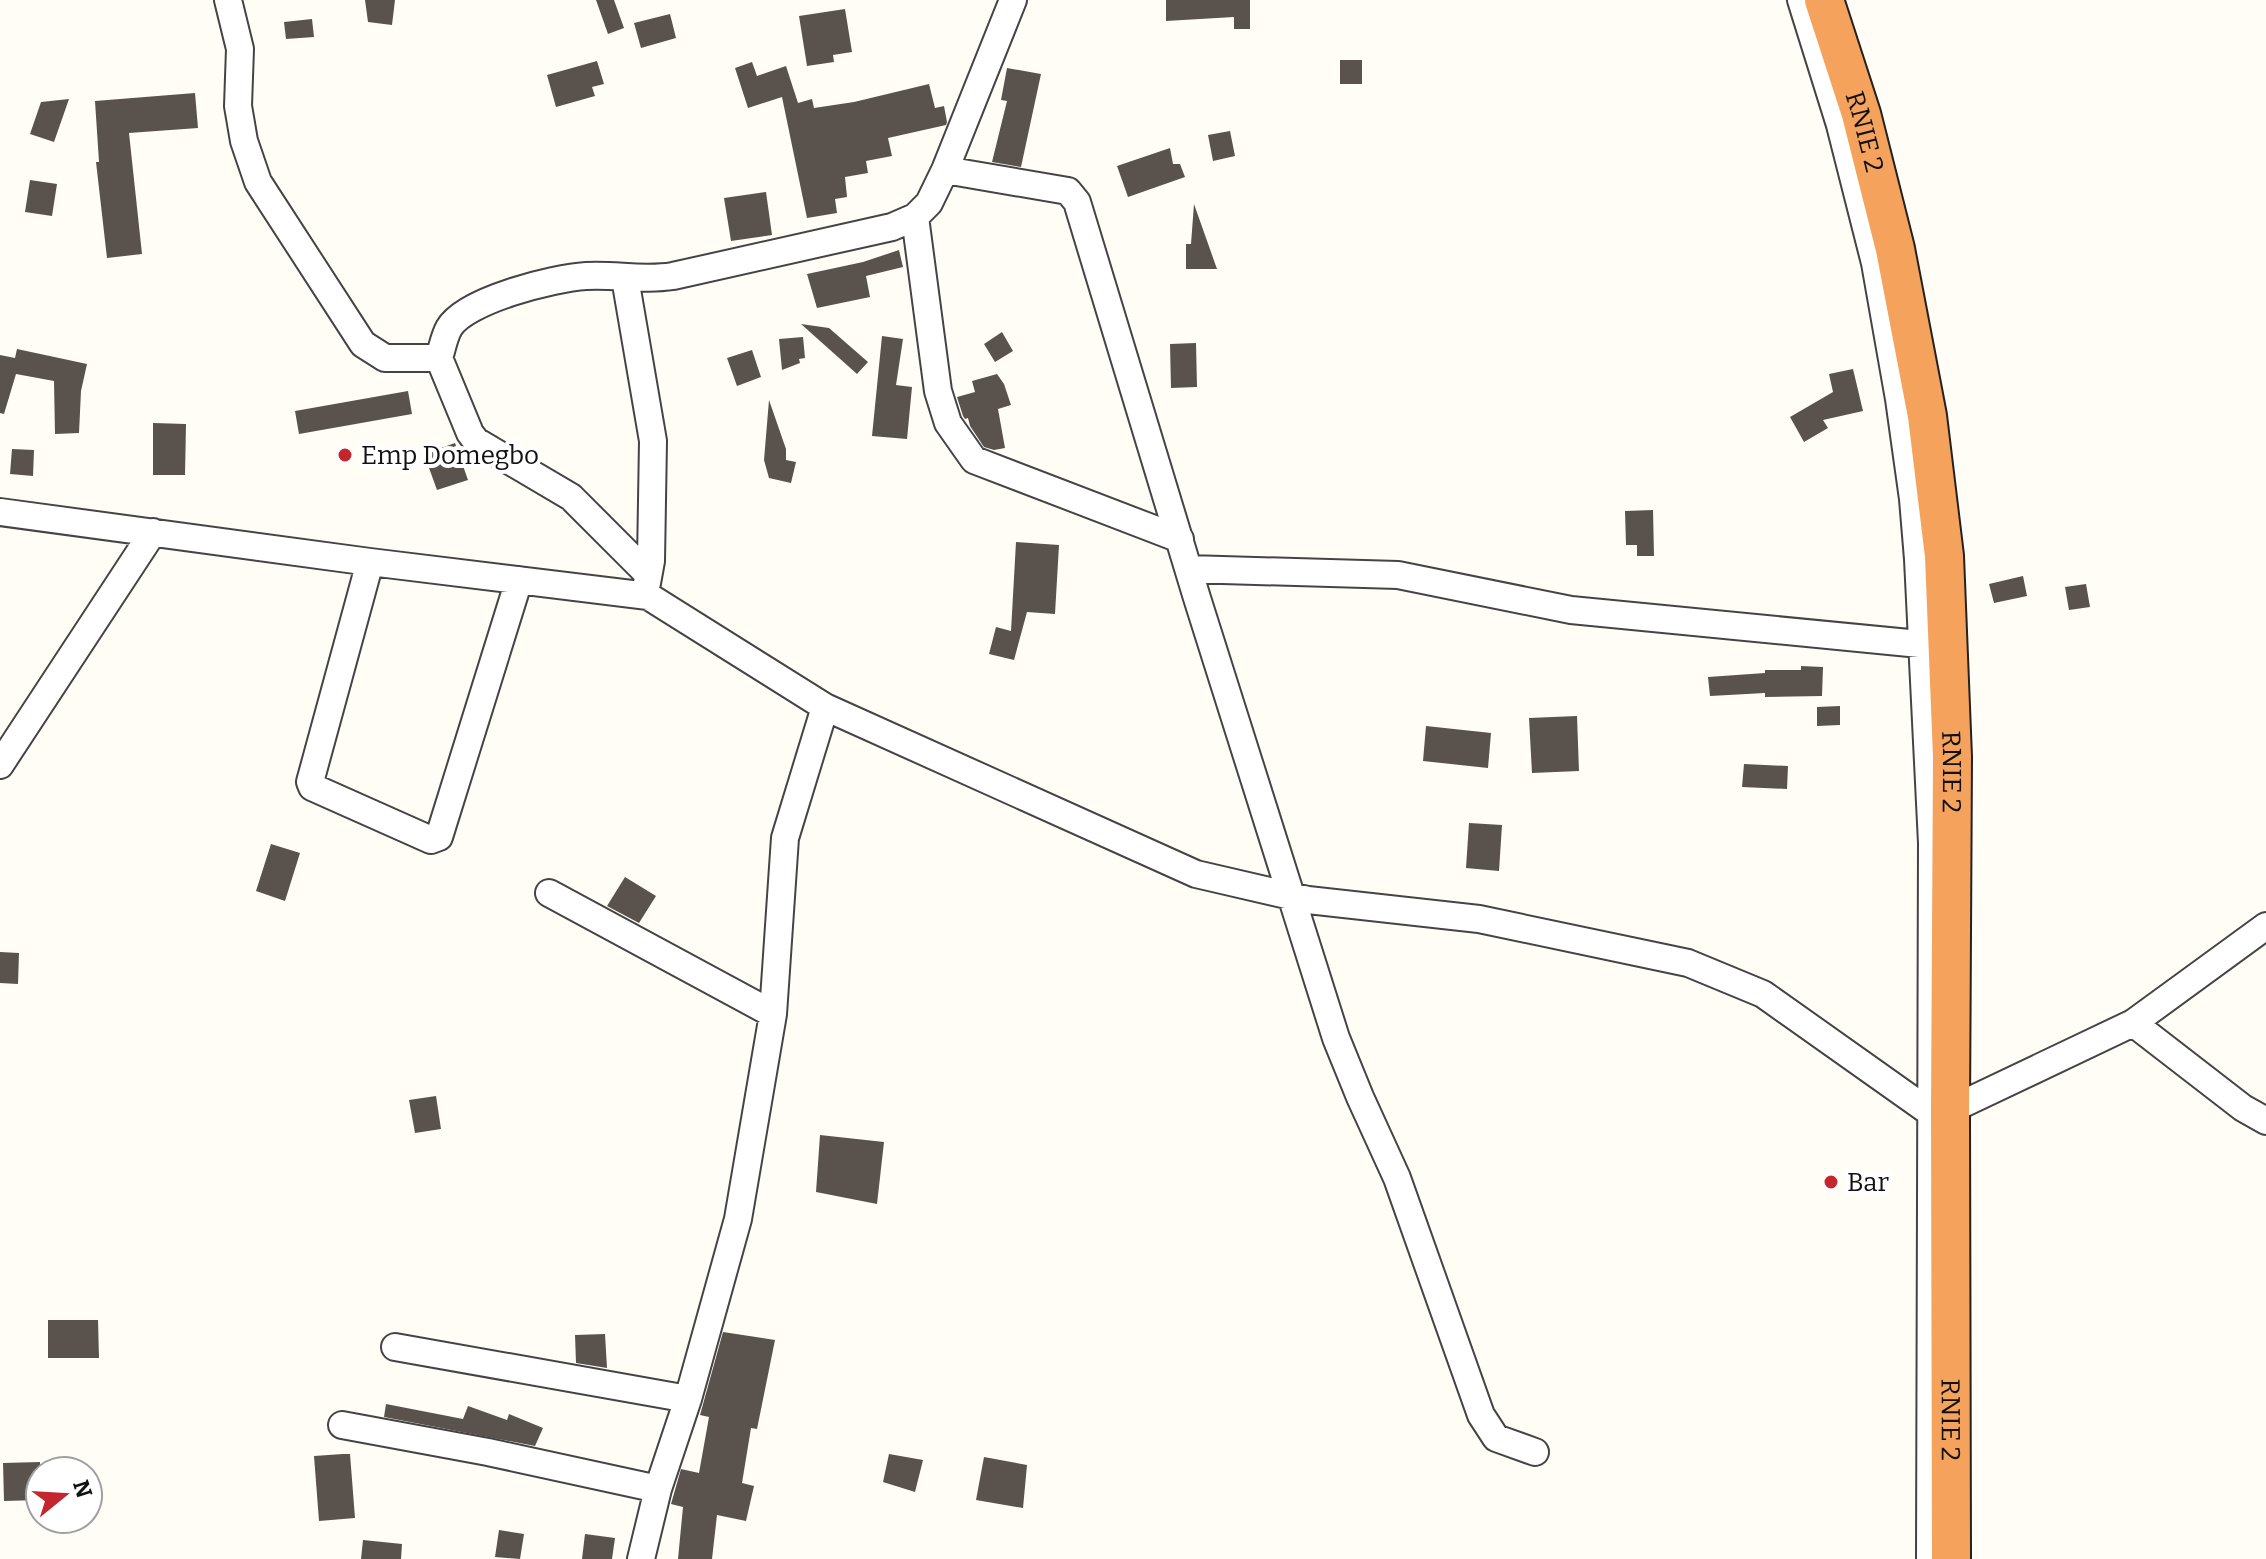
<svg xmlns="http://www.w3.org/2000/svg" width="2266" height="1559" viewBox="0 0 2266 1559" font-family="Bitter,serif">
	<rect width="100%" height="100%" fill="#fffdf5"/>
	<path fill="#5a524d" d="M365,0H395L392,25L368,22Z
		M596,0H614L624,28L608,34Z
		M1166,0H1250V29H1234V17L1166,21Z
		M845,9L852,52L833,55L834,62L807,66L799,16Z
		M670,14L676,38L641,48L634,23Z
		M312,19L314,37L286,39L284,22Z
		M1340,60H1362V84H1340Z
		M597,61L604,84L592,87L595,96L556,107L547,75Z
		M752,62L757,76L786,66L798,103L812,99L814,108L854,102L929,84L935,108L944,106L947,122L946,125L888,138L892,156L866,161L868,173L845,177L847,197L835,199L837,213L807,218L782,97L748,108L735,68Z
		M1007,68L1041,74L1021,167L992,162L1007,101L1001,100Z
		M195,93L198,128L129,133L142,254L107,258L96,162H99L95,101Z
		M69,99L54,142L30,134L41,102Z
		M1230,131L1235,156L1213,161L1208,135Z
		M1170,148L1173,164H1180L1185,177L1128,197L1117,166Z
		M30,180L57,184L52,216L25,212Z
		M766,192L772,235L731,241L724,198Z
		M1194,204L1217,269H1186V244H1191Z
		M899,250L903,267L866,276L870,297L817,308L807,274L863,262Z
		M801,324L829,328L868,362L857,374Z
		M1002,332L1013,351L995,362L984,344Z
		M882,336L903,339L896,385L912,387L907,439L872,436Z
		M803,337L805,358L799,359L800,363L782,370L779,339Z
		M1196,343L1197,387L1171,388L1170,344Z
		M17,349L87,364L81,391L79,433L55,434L54,381L16,374L4,414L0,413V355L15,358Z
		M752,350L761,377L737,386L727,358Z
		M1853,369L1863,411L1823,420L1828,428L1804,442L1790,417L1833,392L1829,374Z
		M997,374L1004,384L1011,405L998,409L1005,448L994,450L984,447L970,426L968,418L965,419L963,416L957,397L975,392L972,381Z
		M408,391L412,414L299,434L295,411Z
		M769,400L786,449V460L796,462L791,483L769,478L764,460Z
		M153,423L186,424L185,475H153Z
		M455,443L468,480L437,490L424,454Z
		M12,449L34,450L33,476L10,474Z
		M1653,510L1654,556H1637V545H1626L1625,511Z
		M1016,542L1059,545L1055,614L1027,612L1014,660L989,654L996,627L1011,631Z
		M2023,576L2027,596L1994,603L1989,584Z
		M2086,584L2090,607L2069,610L2065,587Z
		M1801,666L1823,667L1822,696L1765,697V693L1710,696L1708,677L1765,673V670H1801Z
		M1840,706V725L1817,726V707Z
		M1577,716L1579,771L1532,773L1529,718Z
		M1426,726L1491,733L1488,768L1423,761Z
		M1744,764L1788,766L1787,789L1742,787Z
		M1469,823L1502,825L1499,871L1466,868Z
		M271,844L300,853L285,901L256,891Z
		M625,877L656,896L639,923L607,906Z
		M0,952L19,953L18,984L0,983Z
		M436,1096L441,1129L415,1133L409,1100Z
		M820,1135L884,1142L877,1204L816,1192Z
		M48,1320H98L99,1358H48Z
		M723,1332L775,1340L757,1429L751,1428L742,1483L754,1486L746,1521L717,1515L712,1559H678L683,1507L671,1504L681,1469L699,1473L709,1417L700,1415Z
		M605,1334L607,1368L576,1363L575,1335Z
		M386,1404L463,1419L468,1406L507,1420L509,1414L543,1428L535,1446L384,1417Z
		M343,1454H350L355,1518L319,1521L314,1456Z
		M889,1454L923,1460L915,1492L883,1482Z
		M984,1457L1027,1465L1023,1508L976,1500Z
		M40,1462V1500L4,1501L3,1463Z
		M499,1530L524,1534L520,1559L495,1557Z
		M585,1534L615,1538L612,1559H582Z
		M363,1540L402,1544L401,1559H361Z"/>
	<g fill="none" stroke-linecap="round" stroke-linejoin="round">
		<g stroke="#444" stroke-width="30">
			<path id="minor" d="M228,0L240,49L238,106L244,141L258,182L363,344L385,358H439
				M1801,0L1840,125L1875,263L1899,399L1913,499L1918,559L1932,843L1930,1559
				M945,170L1068,191L1077,202L1197,598L1336,1038L1360,1097L1397,1178L1481,1415L1496,1438L1535,1452
				M915,217L938,391L948,423L974,460L1180,539
				M625,278L653,441L651,561L647,583
				M0,512L370,562L648,596L825,707L1196,874L1308,900L1479,919L1688,963L1763,994L1931,1113L1950,1110L2133,1023L2266,926
				M370,562L310,782L312,787L431,840L439,837L519,580
				M1189,569L1398,575L1571,610L1940,646
				M647,573L571,497L476,441L470,433L439,358C442,349 444,337 449,328C465,300 554,278 586,276C615,274 643,281 673,276L892,227L915,217L929,203L945,170L1013,0
				M0,765L153,532
				M549,893L773,1014
				M2133,1023L2243,1108L2266,1121
				M395,1347L688,1399
				M342,1425L488,1452L658,1489
				M641,1559L658,1489L688,1399L738,1219L773,1014L785,838L825,707"/>
		</g>
		<g stroke="#222" stroke-width="42">
			<g id="highway">
				<path id="s1" d="M1824,0L1861,114L1895,249L1927,416L1944,556L1952,757L1950,1110L1951,1559"/>
			</g>
		</g>
		<use href="#minor" stroke="#fff" stroke-width="26"/>
		<use href="#highway" stroke="#f5a25d" stroke-width="38"/>
	</g>
	<g fill="#c4262e" stroke="#fff" stroke-width="3">
		<circle cx="345" cy="455" r="8"/>
		<circle cx="1831" cy="1182" r="8"/>
	</g>
	<g text-anchor="middle" dominant-baseline="central" stroke-width="8" stroke-linejoin="round" paint-order="stroke">
		<g font-size="26" fill="#111" stroke="#fff">
			<text stroke="none"><textPath href="#s1" startOffset="138">RNIE 2</textPath></text>
			<text stroke="none"><textPath href="#s1" startOffset="786">RNIE 2</textPath></text>
			<text stroke="none"><textPath href="#s1" startOffset="1434">RNIE 2</textPath></text>
		</g>
		<g font-size="26" fill="#111" stroke="#fff" text-anchor="start">
			<text x="361" y="455">Emp Domegbo</text>
			<text x="1847" y="1182">Bar</text>
		</g>
	</g>
	<g transform="translate(64 1495) rotate(72)"><circle r="38" fill="#ffffff" stroke="#a0a0a0" stroke-width="2"/>
	<path d="M0-6L14 30L0 20L-14 30Z" fill="#c4262e"/>
	<text y="-12" font-size="22" font-weight="bold" text-anchor="middle" fill="#111111">N</text>
	</g>
</svg>
